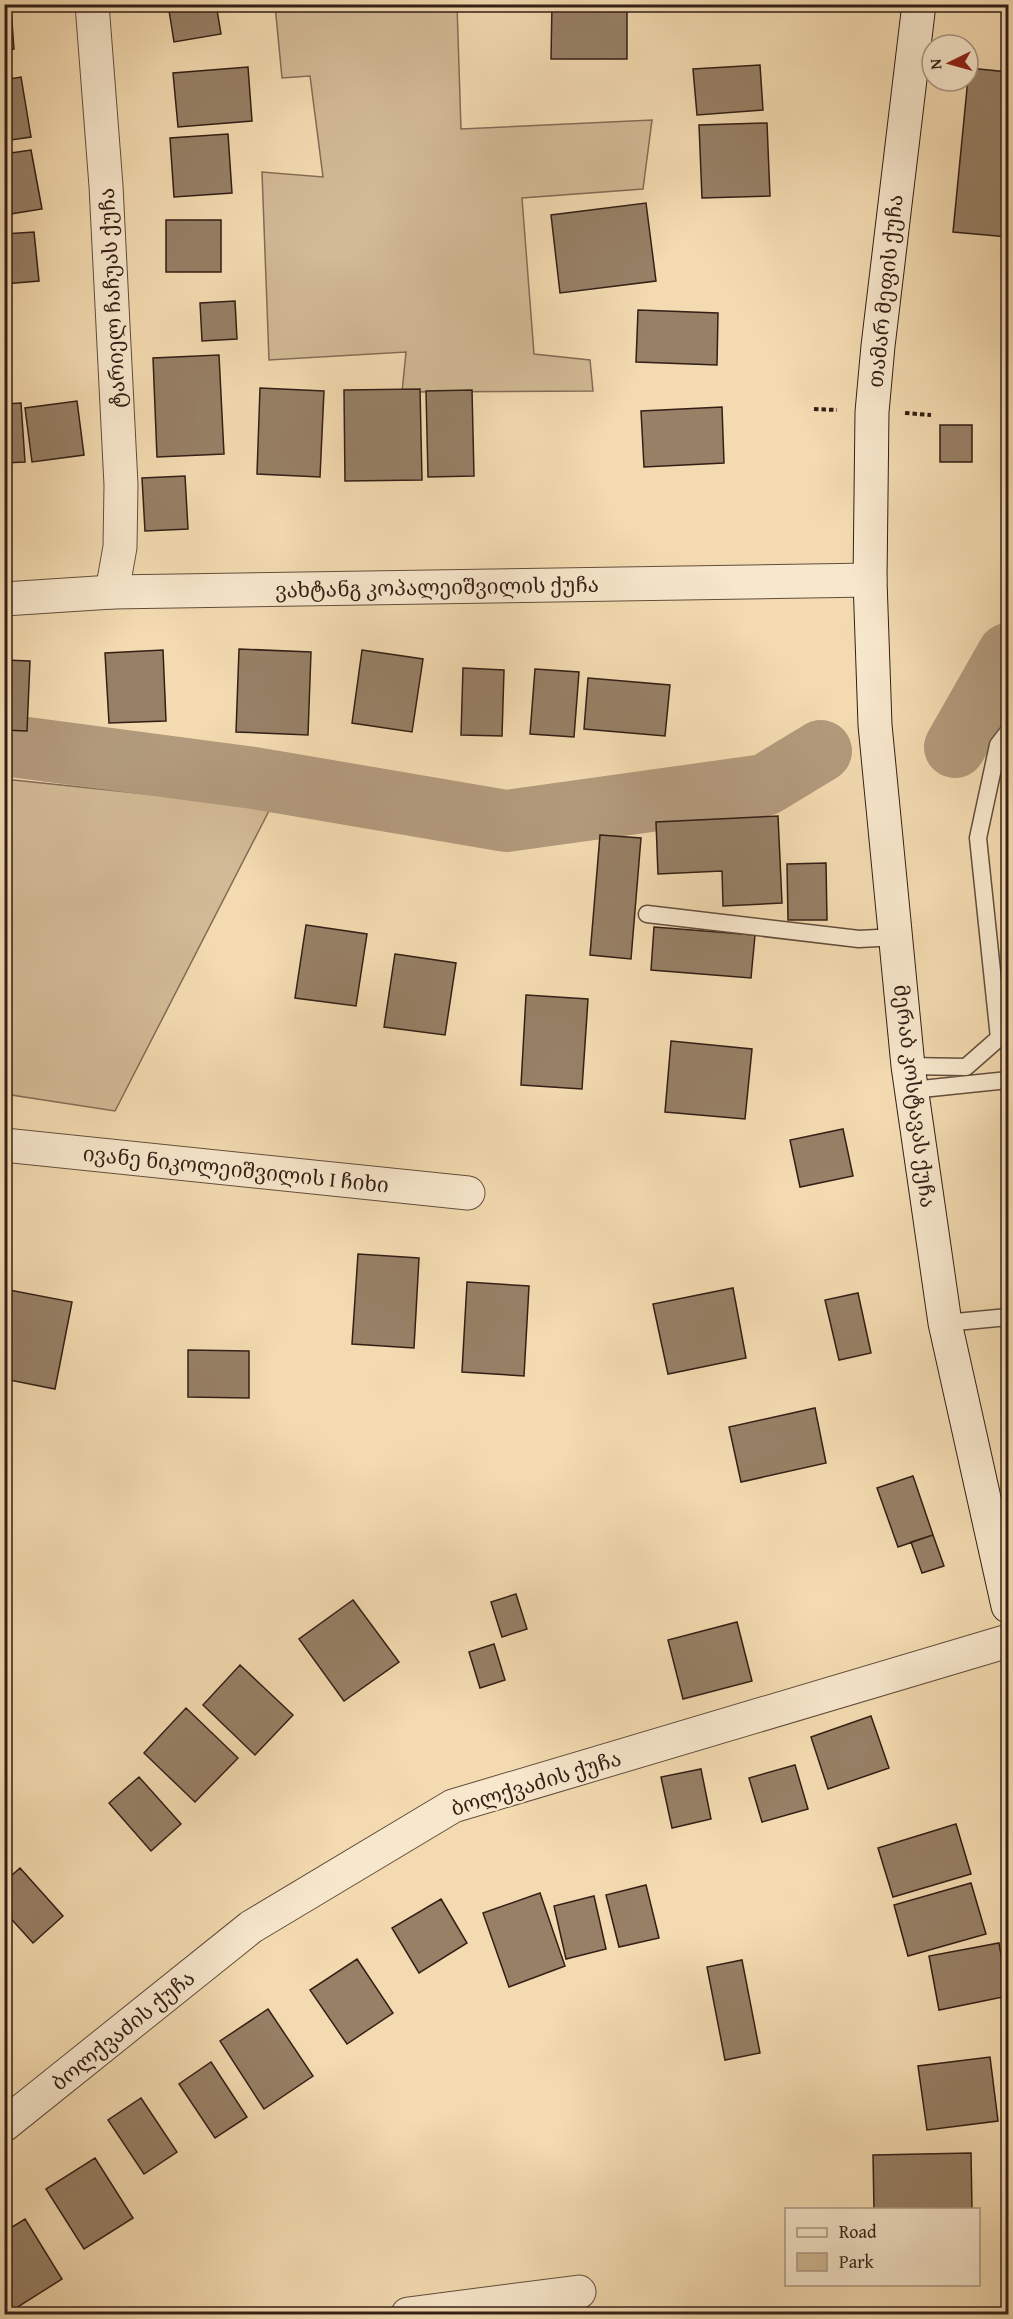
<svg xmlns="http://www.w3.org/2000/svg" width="1013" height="2319" viewBox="0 0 1013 2319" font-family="'Gentium Book Plus','Noto Serif Georgian',serif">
	<rect width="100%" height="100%" fill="#f3dab0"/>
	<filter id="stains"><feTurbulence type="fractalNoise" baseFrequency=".00333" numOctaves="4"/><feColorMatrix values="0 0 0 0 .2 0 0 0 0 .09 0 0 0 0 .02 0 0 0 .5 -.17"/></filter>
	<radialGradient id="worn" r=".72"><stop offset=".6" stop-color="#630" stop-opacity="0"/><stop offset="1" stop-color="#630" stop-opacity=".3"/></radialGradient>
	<path fill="#d2ba96" stroke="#826c56" stroke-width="1.5" d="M275,5H457L461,129L652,120L643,189L522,198L534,354L590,360L593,391L402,392L406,352L269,360L262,172L323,177L310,76L282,78Z
		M4,779L271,807L115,1111L5,1094Z"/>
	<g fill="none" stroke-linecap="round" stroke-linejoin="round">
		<path stroke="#b29a7c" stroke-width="62" d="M4,745L254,778L506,821L765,785L821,751
			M955,747L1008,654"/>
	</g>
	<path fill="#978066" stroke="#331f16" stroke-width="1.5" d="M168,4H216L221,34L174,42Z
		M552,4H627V59H551Z
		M11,8L14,49L4,50V9Z
		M760,65L763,110L697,115L693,69Z
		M248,67L252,121L178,127L173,73Z
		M969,68L1008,72V237L953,232Z
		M21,77L31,137L4,141V80Z
		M767,123L770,196L702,198L699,125Z
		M228,134L232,193L174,197L170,138Z
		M31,150L42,209L4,215V154Z
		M646,203L656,281L560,293L551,215Z
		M166,220H221V272H166Z
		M34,232L39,281L4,284V234Z
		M235,301L237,339L202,341L200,303Z
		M638,310L718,313L717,365L636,362Z
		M219,355L224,454L157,457L153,358Z
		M260,388L324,391L320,477L257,474Z
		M420,389L422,480L345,481L344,390Z
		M472,390L474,476L428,477L426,391Z
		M77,401L84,455L32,462L25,408Z
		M21,403L25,462L4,463V404Z
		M722,407L724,463L644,467L641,411Z
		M940,425H972V462H940Z
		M185,476L188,529L145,531L142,478Z
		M239,649L311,652L308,735L236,732Z
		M163,650L166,721L109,723L105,653Z
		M362,650L423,659L412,732L352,723Z
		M4,660L30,661L27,731L4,730Z
		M463,668L504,670L502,736L461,735Z
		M535,669L579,672L574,737L530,734Z
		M588,678L670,685L665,736L584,729Z
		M778,816L782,903L723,906L722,871L658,874L656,822Z
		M600,835L641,838L631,959L590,955Z
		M826,863L827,920H788L787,864Z
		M306,925L367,934L356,1006L295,998Z
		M654,927L755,935L751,978L651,970Z
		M395,954L456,963L445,1035L384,1027Z
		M526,995L588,999L582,1089L521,1085Z
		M671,1041L752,1049L745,1119L665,1112Z
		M843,1129L853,1176L800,1187L790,1140Z
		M358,1254L419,1258L414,1348L352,1344Z
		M467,1282L529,1286L524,1376L462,1372Z
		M733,1288L746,1358L668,1374L653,1304Z
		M4,1289L72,1302L55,1389L4,1379Z
		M858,1293L871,1353L839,1360L825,1300Z
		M188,1350L249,1351V1398L188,1397Z
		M815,1408L826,1463L741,1482L729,1427Z
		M913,1476L933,1535L898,1547L877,1488Z
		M933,1535L944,1566L922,1573L911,1542Z
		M516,1594L527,1629L502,1637L491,1602Z
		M353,1600L399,1662L344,1701L299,1639Z
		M737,1622L752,1681L683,1699L668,1640Z
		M494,1644L505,1680L480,1688L469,1652Z
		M240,1665L293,1715L255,1755L203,1705Z
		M186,1708L238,1758L195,1802L144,1753Z
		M871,1716L889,1768L828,1789L811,1737Z
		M795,1765L808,1809L762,1822L749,1778Z
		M701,1769L711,1819L672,1828L661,1777Z
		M139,1777L181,1824L151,1851L109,1803Z
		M956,1824L971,1874L893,1897L878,1848Z
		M20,1868L63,1916L33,1943L4,1911V1882Z
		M971,1883L986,1934L908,1956L894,1905Z
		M646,1885L659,1938L619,1947L606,1895Z
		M540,1893L565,1966L509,1987L483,1913Z
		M594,1896L606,1949L566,1959L554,1906Z
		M441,1899L467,1943L419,1973L392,1928Z
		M999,1943L1008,1996L939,2010L929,1956Z
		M357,1959L393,2013L347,2044L310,1990Z
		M742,1960L760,2053L725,2060L707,1967Z
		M268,2009L313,2076L264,2109L220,2041Z
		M990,2057L998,2121L927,2130L918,2066Z
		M211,2062L247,2117L215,2138L179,2084Z
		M141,2098L177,2152L144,2174L108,2120Z
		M971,2153L972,2210H874L873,2155Z
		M95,2158L133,2218L84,2249L46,2189Z
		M25,2219L62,2279L13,2310L4,2297V2232Z"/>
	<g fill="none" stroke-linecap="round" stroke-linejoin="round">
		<g stroke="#634e3c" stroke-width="19">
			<path id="service" d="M647,914L859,939L897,937
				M908,1066L966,1067L999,1038L978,838L998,745L1008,732
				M912,1090L1008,1080
				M945,1323L1008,1317"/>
		</g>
		<g stroke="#634e3c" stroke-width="35">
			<path id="minor" d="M92,4L106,186L121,485L120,547L112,592
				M4,1145L468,1193
				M4,2125L251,1927L453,1806L1008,1641
				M408,2314L579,2292"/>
		</g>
		<g stroke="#634e3c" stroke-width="35">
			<path id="tertiary" d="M4,599L112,592L870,580"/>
		</g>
		<g stroke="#331f16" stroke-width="35">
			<path id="secondary" d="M919,4L878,346L872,412L870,580L875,725L908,1066L945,1323L1008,1606"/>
		</g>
		<path stroke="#331f16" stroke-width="4" stroke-dasharray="4.5 3" stroke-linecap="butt" d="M814,409L837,410
			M905,413L931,415"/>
		<use href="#service" stroke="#f7e7cc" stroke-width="16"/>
		<use href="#minor" stroke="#f7e7cc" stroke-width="33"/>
		<use href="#tertiary" stroke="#f7e7cc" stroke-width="33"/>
		<use href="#secondary" stroke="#f7e7cc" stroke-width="33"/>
	</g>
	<g text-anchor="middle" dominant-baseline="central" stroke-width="4.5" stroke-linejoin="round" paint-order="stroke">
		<g font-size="21" fill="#331f16" stroke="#f7e7cc">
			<text transform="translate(885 291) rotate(-84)">თამარ მეფის ქუჩა</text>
			<text transform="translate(112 298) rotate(-93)">ტარიელ ჩაჩუას ქუჩა</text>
			<text transform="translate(437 587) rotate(-1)">ვახტანგ კოპალეიშვილის ქუჩა</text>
			<text transform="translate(915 1096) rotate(83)">მერაბ კოსტავას ქუჩა</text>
			<text transform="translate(236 1169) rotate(6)">ივანე ნიკოლეიშვილის I ჩიხი</text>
			<text transform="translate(536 1783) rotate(-17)">ბოლქვაძის ქუჩა</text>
			<text transform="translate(123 2030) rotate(-39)">ბოლქვაძის ქუჩა</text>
		</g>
	</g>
	<rect width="1013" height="2319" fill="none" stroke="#f3dab0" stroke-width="24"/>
	<rect x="6" y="6" width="1001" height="2307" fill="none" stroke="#331f16" stroke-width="3"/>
	<rect x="12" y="12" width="989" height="2295" fill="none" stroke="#331f16" stroke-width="1.5"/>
	<rect x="785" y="2208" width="195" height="78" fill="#f7e7cc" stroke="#a99783" stroke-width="1.5"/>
	<rect x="797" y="2228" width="30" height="9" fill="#f7e7cc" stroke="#a99783" stroke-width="1.5"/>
	<text x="839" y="2238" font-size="18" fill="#331f16">Road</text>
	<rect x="797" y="2253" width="30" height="18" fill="#d2ba96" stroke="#a99783" stroke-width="1.5"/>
	<text x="839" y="2268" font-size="18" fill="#331f16">Park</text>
	<g transform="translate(950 63) rotate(265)"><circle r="28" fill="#f7e7cc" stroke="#a99783" stroke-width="1.5"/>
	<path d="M0-4.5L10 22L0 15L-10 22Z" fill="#8f2418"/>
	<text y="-9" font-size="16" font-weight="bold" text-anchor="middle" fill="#331f16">N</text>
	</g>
	<rect width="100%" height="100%" filter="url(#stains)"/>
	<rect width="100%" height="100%" fill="url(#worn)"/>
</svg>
